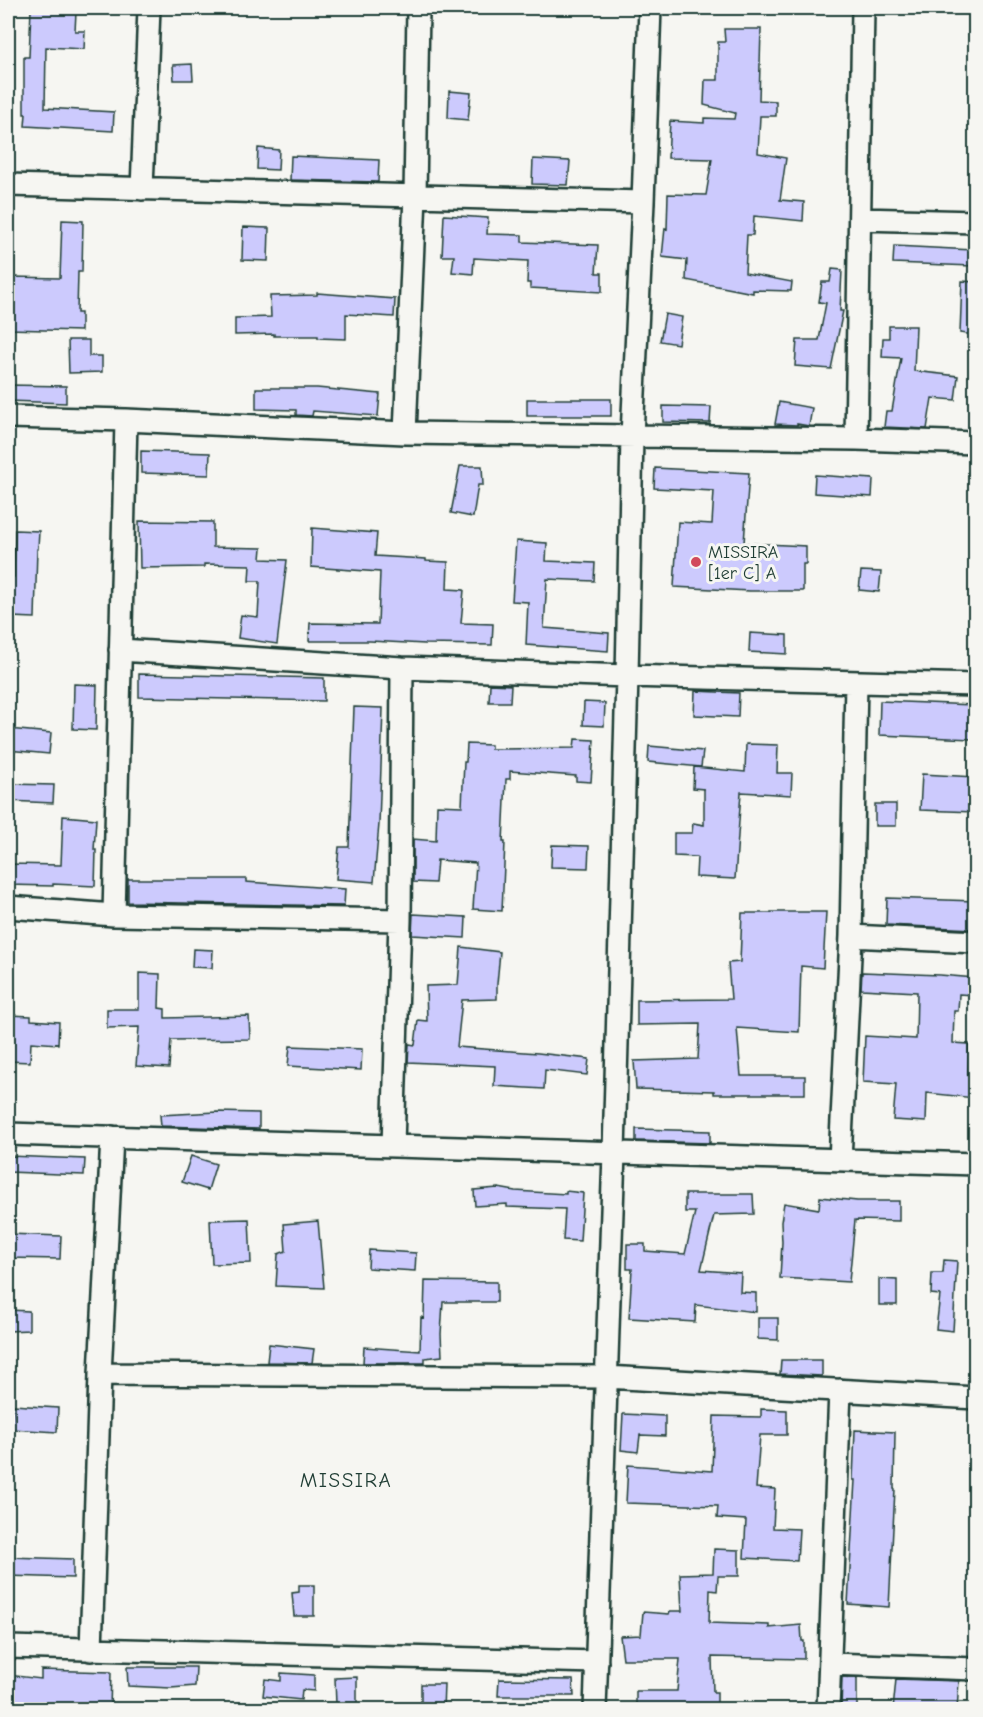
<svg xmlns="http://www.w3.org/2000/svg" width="983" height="1717" viewBox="0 0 983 1717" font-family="'Comic Neue',sans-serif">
	<rect width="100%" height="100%" fill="#f6f6f2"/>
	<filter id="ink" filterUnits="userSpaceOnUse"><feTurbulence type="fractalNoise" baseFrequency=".0167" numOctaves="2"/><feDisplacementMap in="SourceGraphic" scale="12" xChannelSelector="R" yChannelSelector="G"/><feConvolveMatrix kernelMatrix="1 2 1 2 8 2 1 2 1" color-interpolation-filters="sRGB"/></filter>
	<g filter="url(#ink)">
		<path fill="#cccafd" stroke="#1f3d34" stroke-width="1.5" d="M31,9L76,12L75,31H85L84,49L46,47L45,108L114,112L113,131L25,126L26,114H24V57H29Z
			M724,29H761L759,100L776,101V116H760L758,153L786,158L780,200L804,202L803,221L754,216L753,235H747L745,273L792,282L791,291L753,290V293L686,280L687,260L662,257L665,228L667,229L668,194L706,195L712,159L668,158L670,121L704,123V118L734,119L735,113L704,105L705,80H718V42H725Z
			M192,64L193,80H174L173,65Z
			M449,91L471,93L468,120L448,118Z
			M258,148L279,150L278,170L257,169Z
			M291,156L379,160L378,182L290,180Z
			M533,159L570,161L568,185L532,184Z
			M444,215L488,218L487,234L522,235V242L598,245L596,273H602V292L530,288V283H527L528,261L474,258L473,274L452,272L454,256H442Z
			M62,220L83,221L82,272H78L77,313H81V331L8,329V310L12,311L13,277L60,278Z
			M243,227L269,228L268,261L242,260Z
			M894,246L973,250V266L893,263Z
			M832,269L842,270L840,311H843L831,369L795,366L797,340H819L826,303L819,302L822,282H830Z
			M962,281L975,282V335L960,333Z
			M317,293L395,299L394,317L346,314V339L318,338V336H274V334L235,335V318L271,317L270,296L317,295Z
			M665,314L682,317L678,344L660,341Z
			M889,326H916L914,371L958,376L955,400L932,398L927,429L884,427L886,411H892L901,358L882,357L883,338H889Z
			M68,340H89V356H102V372L69,373Z
			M8,385L66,386V403L8,401Z
			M256,388H317L380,394L378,416L313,411L312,416L296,415V410L256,409Z
			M527,399H611V416H527Z
			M779,402L812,408L809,426L797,424V425L775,424Z
			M663,406L711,407L710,423L663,422Z
			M141,451L210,453L209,475L141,473Z
			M460,466H482L483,485H478L473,517L451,513Z
			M655,468L749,473L744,543L806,546V564H803V591H750L674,587L678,522L712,524L714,491L654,488Z
			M815,475L873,479L872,497L814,493Z
			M139,521L213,522V547L262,548L261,559L287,560L277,644L238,638L241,615L258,617L260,581H249L250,565L204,564V567L140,568Z
			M312,528L377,533L375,556L426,559V561L448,562L447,589L464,590L461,623L493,624L492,645L425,644L370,641H309L310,623L378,624L380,572L311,567Z
			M15,530L39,531L38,549H37L35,618L11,617L12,594H9V577H14Z
			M516,541L547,543L546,561L595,563L594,581L547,579L544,628L609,633L608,651L526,645L528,602L512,601Z
			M861,571L881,572L879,592L859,590Z
			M750,633L787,635V654L749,652Z
			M139,674L324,678V701L139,697Z
			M74,684L97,685L96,730L73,729Z
			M490,684L511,685L510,702H489Z
			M695,691L739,693L738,717L694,715Z
			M880,701L973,705L972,739L879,735Z
			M584,702L605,703L604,726L583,725Z
			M354,707L383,708L379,824L374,882L336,879L339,847H349Z
			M8,729L51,733L49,754L8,750Z
			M575,739L594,740L591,782L576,781V776L510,771V779H506L503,842H505L502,911L473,909L476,863L437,860L435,883L413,882V839L436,841L437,805L462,806L464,762H466L467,744L491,745V749L574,748Z
			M746,744L778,745L777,773H792L791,795L741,792L735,879L696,877L697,857L674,856V833H692L693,823L704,825V789L693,788L694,767L745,772Z
			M649,746L703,751L701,767L648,762Z
			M922,774L975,777V812L920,810Z
			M8,784L54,785L53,803L8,801Z
			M875,804H896V826H875Z
			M63,816L96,819L94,850H96L95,886L53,884V886L8,885V864L61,865Z
			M552,845L589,846L588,868L551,867Z
			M128,879H246V882L345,889L344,906L128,902Z
			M887,898L975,901V929L886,925Z
			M771,912H826L823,968L801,966L799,1032L737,1028L741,1076H805V1094H714V1091L636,1089L634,1061L698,1059L700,1024L637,1025V1000L731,999L728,963L740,962L742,913H771Z
			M413,914L466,917L465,938L412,935Z
			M461,947L500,952L497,984V999L462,1000L457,1047L538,1053L589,1059L587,1075L545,1070L544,1089L494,1086L495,1066L408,1062L409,1044L415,1045L418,1020L427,1021L426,986L458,985Z
			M193,949L213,950L212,968L192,967Z
			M862,972L940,975L975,978V995L959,994L958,1011H954L953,1043L969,1044L968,1076H975V1098L927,1093L926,1122L893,1120L896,1084L863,1082L865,1036L916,1039L917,992L861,989Z
			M139,973L160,974L159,1008L165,1009V1018L249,1016L250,1039L171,1040L169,1068L136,1066L139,1027L107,1028V1009H139Z
			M8,1015L31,1016V1020L59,1022L58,1044L31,1042L30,1062L8,1061Z
			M290,1046L362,1049L361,1070L288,1066Z
			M217,1112L259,1113V1129L161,1126L160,1115Z
			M636,1129L710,1131V1143L636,1141Z
			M8,1156L85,1159L84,1175L8,1172Z
			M191,1156L216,1164L208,1190L182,1182Z
			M498,1188L515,1191L566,1194V1191L583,1193L580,1241L563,1240L565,1209L507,1207V1204L475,1206L474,1190Z
			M685,1194H753L754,1214L714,1215L701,1270L741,1273L740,1292L756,1293V1312L696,1305L695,1322L629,1318L632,1269H627V1244H645V1251L685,1254L695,1212H685Z
			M820,1197L857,1201H899V1221L855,1220L849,1282L780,1278L782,1242L781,1222L784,1203L819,1209Z
			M249,1219L251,1263L212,1264L210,1220Z
			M318,1221L324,1288L276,1286L278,1254L286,1251L284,1224Z
			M8,1234L61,1236L60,1259L8,1258Z
			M369,1250L416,1253L415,1271L368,1268Z
			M944,1260L957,1261L953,1331L936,1329L940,1295L931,1294L932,1273H943Z
			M879,1279L897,1280V1305H879Z
			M425,1281L497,1282V1302H443L441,1334L442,1356L425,1358V1363H363L364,1347L420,1351L421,1317L424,1318Z
			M8,1310L29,1311V1330L8,1331Z
			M758,1318H778V1340L758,1339Z
			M269,1344L314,1349L312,1363L267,1362Z
			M781,1360H822V1376L780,1374Z
			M13,1405L58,1408L57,1432L12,1429Z
			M761,1409L787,1410V1435H760L756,1488L775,1489L773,1528L799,1529L797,1561L744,1558L746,1520L717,1518L718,1506L626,1503L628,1465L712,1471L714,1416L761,1417Z
			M623,1414L665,1416V1436L640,1435L638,1452L621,1450Z
			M855,1430L895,1432L894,1489H895L889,1607L848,1604L855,1480H853Z
			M714,1549L739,1550V1576H718L717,1591L710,1590L709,1623L769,1625V1628L801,1625L802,1641H804V1659L712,1657L713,1692H717V1710H636V1691H677L680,1659H623L620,1636L641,1635L643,1612L669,1614L670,1611H682L680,1574L713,1573Z
			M8,1557L73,1559V1578L8,1576Z
			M299,1585H314V1616H294L292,1593L299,1592Z
			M127,1667H196L195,1686L171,1688L128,1686Z
			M41,1670L111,1672L110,1710H8V1675L41,1679Z
			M281,1673L314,1675V1691L302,1690L301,1700L263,1696L265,1679L281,1681Z
			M357,1677V1703L336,1704L335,1678Z
			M842,1677L857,1678V1710H841Z
			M499,1679L573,1680L574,1696H498Z
			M896,1679L959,1681L957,1710H893Z
			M421,1684H444L443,1710H421Z"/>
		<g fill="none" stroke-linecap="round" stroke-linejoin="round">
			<g stroke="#1f3d34" stroke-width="26">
				<path id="minor" d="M8,185L643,202
					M142,189L149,8
					M860,219L976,222
					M8,417L126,420L405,433L856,439L976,443
					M405,433L415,196L418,8
					M856,439L863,8
					M120,650L402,668L627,676L976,685
					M8,907L114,915L400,920
					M114,915L126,420
					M851,936L976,942
					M8,1134L976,1164
					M393,1146L400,920L402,668
					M840,1160L851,936L856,682
					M100,1374L606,1377L976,1398
					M8,1647L597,1662
					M91,1650L100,1374L112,1137
					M830,1664L976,1669
					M595,1710L614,1153L627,676L632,436L643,202L650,8
					M828,1710L840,1390"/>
			</g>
			<use href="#minor" stroke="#f6f6f2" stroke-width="21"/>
		</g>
	</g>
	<circle fill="#d1495b" stroke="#f6f6f2" stroke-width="2" cx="696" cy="562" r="6"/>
	<g text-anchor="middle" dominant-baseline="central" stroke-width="6" stroke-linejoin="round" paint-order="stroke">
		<g font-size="18" fill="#1f3d34" stroke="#f6f6f2" text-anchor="start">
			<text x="708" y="552">MISSIRA<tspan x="708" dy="21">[1er C] A</tspan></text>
		</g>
		<g font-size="21" letter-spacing="1.5" fill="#1f3d34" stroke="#f6f6f2">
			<text x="346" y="1480">MISSIRA</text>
		</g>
	</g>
	<rect width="983" height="1717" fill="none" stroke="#f6f6f2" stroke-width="30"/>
	<rect x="15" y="15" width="953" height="1687" fill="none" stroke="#1f3d34" stroke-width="2" filter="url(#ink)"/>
</svg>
